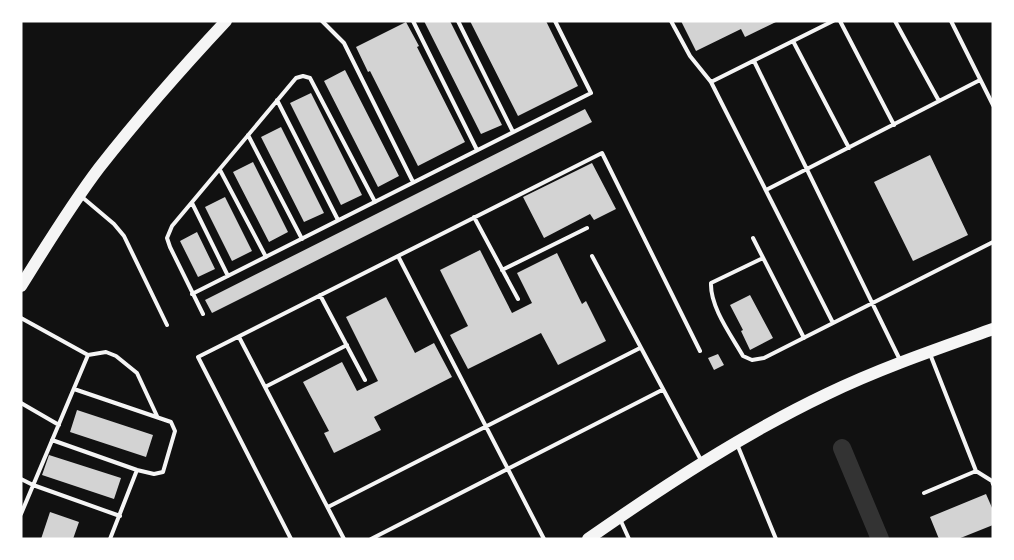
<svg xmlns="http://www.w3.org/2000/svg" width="1014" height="560" viewBox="0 0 1014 560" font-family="'Sofia Sans Condensed',sans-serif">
	<rect width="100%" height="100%" fill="#111"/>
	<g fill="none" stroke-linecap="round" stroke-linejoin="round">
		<path stroke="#333" stroke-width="18" d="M842,448L880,539"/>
	</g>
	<path fill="#d3d3d3" d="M424,21H450L502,125L481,134Z
		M470,21H546L578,86L518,116Z
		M681,21H778L745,37L741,29L696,51Z
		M406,22L419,46L417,47L465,142L418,166L370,71L368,72L356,47Z
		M345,70L399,176L378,187L324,81Z
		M311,93L362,195L341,205L290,103Z
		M585,109L592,122L212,313L205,300Z
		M281,127L324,213L304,222L261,137Z
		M930,155L968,235L913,261L874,182Z
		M253,162L288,232L269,242L233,172Z
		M592,163L616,209L594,220L590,214L544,238L523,197Z
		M225,197L252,251L232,261L205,207Z
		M197,232L215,269L198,277L180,241Z
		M480,250L512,313L532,303L517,273L557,253L582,304L586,301L606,341L558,365L541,333L468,369L450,335L468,326L440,270Z
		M750,295L773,338L750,350L741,331L743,330L730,305Z
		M386,297L415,353L434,343L452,377L374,417L381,430L334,453L324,433L329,431L303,382L342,362L357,391L378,381L346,317Z
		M718,354L724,365L714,370L708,358Z
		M77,410L153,435L146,457L70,432Z
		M49,455L121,478L114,499L42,475Z
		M986,494L993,510V525L958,539H939L930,517Z
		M50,512L79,522L73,539H41Z"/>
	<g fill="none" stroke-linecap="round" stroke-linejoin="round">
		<path stroke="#f5f5f5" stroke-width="4" d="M322,21L344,43L413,182
			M413,21L477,150
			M458,21L513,132
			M671,21L690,56L711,82L833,323
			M840,21L894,125
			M895,21L939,101
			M951,21L993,105
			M793,41L849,148
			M754,61L900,360
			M711,82L833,21
			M277,100L338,220
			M248,135L302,239
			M220,170L266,257
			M766,190L980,80
			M82,197L114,224L124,236L167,325
			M192,203L228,276
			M474,217L518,299
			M753,238L804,338
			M398,256L544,539
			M592,256L702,462
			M763,258L711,283C710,307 731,335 743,356L752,360L764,358L993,242
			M502,270L587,228
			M192,294L591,93L555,21
			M320,295L365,380
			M203,314L170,247L167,238L172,226L296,78L303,76L310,78L375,202
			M21,318L88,355L21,514
			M239,337L344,539
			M930,354L976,471L992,481L993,484
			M88,355L106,352L116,356L137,373L157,416
			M265,387L347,345
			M21,403L59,425
			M52,440L137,470L154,474L163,472L175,431L171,422L74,389
			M737,444L776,539
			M21,479L33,485L120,516
			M924,493L976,471
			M328,507L640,348
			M620,519L629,539
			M110,539L137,470
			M291,539L198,357L602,153L700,351
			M371,539L662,390"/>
		<path stroke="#f5f5f5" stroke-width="12" d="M21,286C46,246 71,205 99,168C139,117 182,68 226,21
			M588,539C664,486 743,434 827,394C881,368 937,349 993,329"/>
	</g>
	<rect width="1014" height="560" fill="none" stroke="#ffffff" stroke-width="45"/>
</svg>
